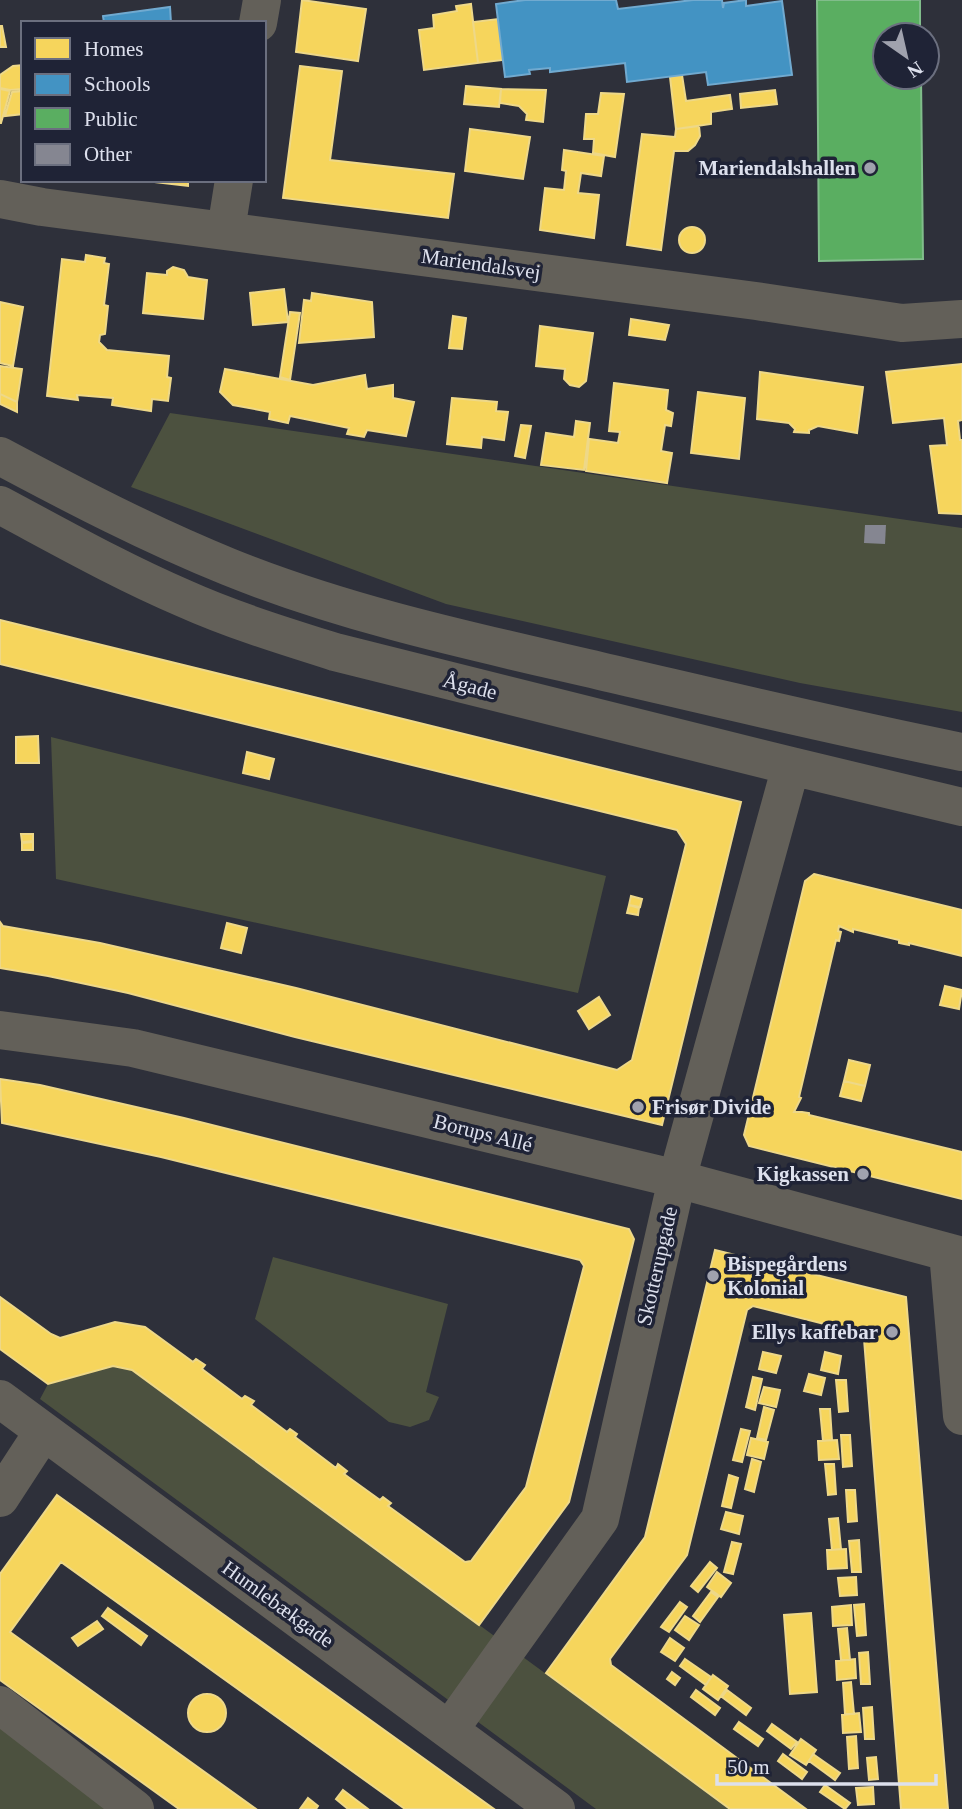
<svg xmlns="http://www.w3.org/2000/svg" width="962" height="1809" viewBox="0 0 962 1809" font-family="Georgia,serif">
	<rect width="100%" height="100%" fill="#2e303a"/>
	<path fill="#4c513f" d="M170,413L962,528V712L800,683L446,604L131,487Z
		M51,737L606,876L578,993L56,879Z
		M273,1257L448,1304L426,1392L439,1397L429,1420L410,1427L389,1422L255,1319Z
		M113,1366L132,1370L730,1809H596L40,1399L48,1384Z
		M0,1726L110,1809H0Z"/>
	<path fill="#f6d55c" stroke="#eed888" stroke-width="2" d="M302,0L366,9L358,61L296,52Z
		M471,4L478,63L424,70L419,30L434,28L433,15L457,11L456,6Z
		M498,19L503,60L478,63L473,22Z
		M0,26H2L6,47H0Z
		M23,65V89L10,90L0,88V75L13,66Z
		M300,66L342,71L330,160L454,174L448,218L283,198Z
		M682,75L686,101L730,95L732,109L711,112V124L676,129L670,77Z
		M466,86L501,89L499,107L464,104Z
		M0,89L10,91L1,123H0Z
		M501,89L546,90L543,122L526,120L527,114L519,106L500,103Z
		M775,90L777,104L741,108L740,94Z
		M23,91V114L5,116L12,92Z
		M601,93L624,94L615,157L593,153L594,139H584L586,114H598Z
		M699,126L700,136L695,145L688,151H674L661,250L627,245L642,134L675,137L676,129Z
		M470,129L530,137L523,179L465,171Z
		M564,150L604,156L601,176L581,173L578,193L599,195L594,238L540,230L545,188L564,190L566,171L562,170Z
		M137,180H188V186Z
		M679 240a13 13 0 1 1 26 0a13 13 0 1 1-26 0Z
		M86,255L105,258L104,263L109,264L104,305L108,306L105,334L100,335L99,342L107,350L169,356L167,377L171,378L168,401L152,399L151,411L112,405L113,398L77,395L78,400L47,396L62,259L85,262Z
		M173,267L184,270L188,277L207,280L203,319L143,313L147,273L167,275V271Z
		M284,289L288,322L253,325L250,293Z
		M312,293L372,302L374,337L299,343L304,300L311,301Z
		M0,302L23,307L13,366L0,363Z
		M290,312L300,313L290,380L280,377Z
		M453,316L466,318L462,349L449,348Z
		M631,319L669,325L665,340L629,335Z
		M540,326L593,333L586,381L579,387L570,385L564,379L565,369L536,366Z
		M962,364V420L958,421L960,440H962V514L939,513L930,446L947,445L944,418L893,423L886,372Z
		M0,366L22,369L17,402L0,394Z
		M225,369L313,385L365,375L367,389L393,385V398L414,402L406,436L367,430L364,437L347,434L349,428L290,416L288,423L269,419L270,412L233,405L220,392Z
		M760,372L863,387L857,433L818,426L809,430V433L794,432L795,429L789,423L757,419Z
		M614,383L668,390L666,410L673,413L671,426L665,425L661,451L672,453L667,483L586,471L589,439L618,443L620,432L609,431Z
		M698,392L745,398L739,459L691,453Z
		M0,394L17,402V412L0,404Z
		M452,398L497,402L496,411L508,412L504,440L482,437L481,448L447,444Z
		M576,421L590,423L584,470L541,465L546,433L574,437Z
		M521,425L531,426L525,458L515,456Z
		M0,620L741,802L662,1125L295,1037L128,993L48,976L0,968V922L3,926L100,943L296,988L617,1070L632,1060L686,844L677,830L0,664Z
		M38,736L39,763H16V737Z
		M247,752L274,759L269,779L243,773Z
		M21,834H33V841L22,842Z
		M33,842V850H22V843Z
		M814,874L962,910V956L909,943V945L899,943V940L853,929V932L839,926L838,931L841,932L839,941L836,940L799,1097L801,1098L794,1112H802L809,1113V1115L962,1152V1199L749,1146L744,1135L805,881Z
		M631,896L642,899L640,907L629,905Z
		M629,905L639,908L638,915L627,913Z
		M227,923L247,928L241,953L221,948Z
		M945,986L962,990L959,1009L940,1005Z
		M599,997L610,1015L589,1029L578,1011Z
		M849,1060L870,1065L865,1086L844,1081Z
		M0,1079L40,1085L184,1118L629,1229L634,1239L569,1502L479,1625L132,1370L113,1366L48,1384L0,1349V1297L51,1334L60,1338L115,1322L145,1327L193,1362L196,1359L205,1365L202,1369L242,1399L245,1396L254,1401L251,1405L287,1432L290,1429L297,1434L295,1437L336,1468L338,1464L347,1471L344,1474L380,1500L383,1497L391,1503L388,1506L465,1562L471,1561L526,1487L584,1266L580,1260L161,1157L2,1123Z
		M844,1081L865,1086L861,1101L840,1096Z
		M715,1250L906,1297L948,1809H901L864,1339L860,1333L753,1306L747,1310L687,1555L610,1659L611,1665L806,1809H730L546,1673L645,1537Z
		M763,1352L781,1356L776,1373L759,1369Z
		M825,1352L841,1356L838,1374L821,1370Z
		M809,1374L825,1378L821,1395L804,1391Z
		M753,1377L762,1379L755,1410L746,1407Z
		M836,1380H846L848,1411L839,1412Z
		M764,1387L780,1390L776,1407L759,1403Z
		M764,1407L774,1410L766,1440L757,1438Z
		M820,1409H830L832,1440L823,1441Z
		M741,1429L750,1431L742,1462L733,1460Z
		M841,1435H850L852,1466L843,1467Z
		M751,1438L768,1442L764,1459L747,1455Z
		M837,1440L839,1459L819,1460L818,1441Z
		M752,1459L761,1462L754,1492L745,1489Z
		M825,1464H834L836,1494L828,1495Z
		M729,1475L738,1478L731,1508L722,1506Z
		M846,1490H855L857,1521L848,1522Z
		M57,1495L494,1809H405L61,1562L10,1632L256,1809H179L0,1680V1574Z
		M726,1512L743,1516L739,1534L721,1529Z
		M838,1518L841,1549L832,1550L829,1519Z
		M859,1540L861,1572H852L849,1541Z
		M732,1542L741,1544L733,1574L724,1572Z
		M846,1549L847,1568L828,1569L827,1550Z
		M710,1562L717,1568L698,1592L691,1586Z
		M717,1572L731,1583L721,1597L707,1587Z
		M856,1577L857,1595L840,1596L838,1578Z
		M711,1592L718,1597L700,1622L693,1616Z
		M680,1602L687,1607L669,1632L661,1627Z
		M864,1604L866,1635L857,1636L854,1605Z
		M851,1605L852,1625L833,1626L832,1607Z
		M108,1608L147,1636L141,1645L102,1616Z
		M811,1613L817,1692L790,1694L784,1615Z
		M685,1616L699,1625L689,1640L675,1630Z
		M97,1621L103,1629L78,1646L72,1638Z
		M847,1628L850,1660H841L838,1629Z
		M670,1638L684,1648L675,1661L661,1652Z
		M868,1652L870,1684H861L859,1653Z
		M685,1659L711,1677L706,1685L680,1666Z
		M855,1659L856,1678L837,1680L836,1661Z
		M672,1672L680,1678L675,1685L667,1679Z
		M713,1675L728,1686L718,1700L703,1689Z
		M851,1682L854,1714H845L843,1683Z
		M696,1690L720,1708L715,1715L691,1697Z
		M727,1690L751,1708L746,1715L722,1697Z
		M188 1713a19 19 0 1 1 38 0a19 19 0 1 1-38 0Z
		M872,1707L874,1739H865L863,1708Z
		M859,1713L861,1732L843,1733L842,1715Z
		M739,1722L763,1739L758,1746L734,1729Z
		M772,1724L797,1742L791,1749L767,1731Z
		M856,1736L858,1768L849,1769L847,1737Z
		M801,1739L816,1750L806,1765L790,1755Z
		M783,1754L807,1772L802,1779L778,1761Z
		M813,1754L840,1773L835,1780L809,1761Z
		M876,1757L878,1779L869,1780L867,1758Z
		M825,1785L850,1803L845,1809L820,1792Z
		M873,1787L874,1804L858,1805L856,1788Z
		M343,1790L368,1809H348L336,1799Z
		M308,1798L318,1806L316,1809H300Z"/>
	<path fill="#4393c3" stroke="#71aad0" stroke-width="2" d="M525,0H616L618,9L693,0H722L723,8L724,3L746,0V6L782,1L792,75L708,85L706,72L627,82L625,63L550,72V68L529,70L530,74L505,77L496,4Z
		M170,7L171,23H104L103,16Z"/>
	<path fill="#5aae61" stroke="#81bd8b" stroke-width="2" d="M817,0H920V35H885V77H921L923,259L819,261Z"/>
	<path fill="#858691" d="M865,525H886L885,544L864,543Z"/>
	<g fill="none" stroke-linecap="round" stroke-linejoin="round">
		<path stroke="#636059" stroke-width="38" d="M258,23L262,0
			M0,199L42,207L756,301L902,323L962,319
			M226,230L234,180
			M0,456C75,496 150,535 229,567C348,615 475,642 600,671C721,699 841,728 962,752
			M0,505C60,537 120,571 183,598C232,620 284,636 335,652L791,766L962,807
			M0,1030L133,1048L677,1179L962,1256
			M948,1252L962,1416
			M0,1399L556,1809
			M0,1498L43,1432
			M0,1705L135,1809
			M450,1729L600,1519L677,1179L791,766"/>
	</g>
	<g fill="#a0a2ae" stroke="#1f2336" stroke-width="2.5">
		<circle cx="870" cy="168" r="7"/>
		<circle cx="638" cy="1107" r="7"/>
		<circle cx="863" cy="1174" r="7"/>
		<circle cx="713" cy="1276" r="7"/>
		<circle cx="892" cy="1332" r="7"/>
	</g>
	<g text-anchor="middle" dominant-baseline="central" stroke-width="7" stroke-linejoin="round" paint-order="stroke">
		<g font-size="21" font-weight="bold" fill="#dde0ed" stroke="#1f2336" text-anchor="end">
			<text x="856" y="168">Mariendalshallen</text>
			<text x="652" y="1107" text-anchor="start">Frisør Divide</text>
			<text x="849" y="1174">Kigkassen</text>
			<text x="727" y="1264" text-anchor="start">Bispegårdens<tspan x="727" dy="24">Kolonial</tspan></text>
			<text x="878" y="1332">Ellys kaffebar</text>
		</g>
		<g font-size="21" fill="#dde0ed" stroke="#1f2336">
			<text transform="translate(481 264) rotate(8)">Mariendalsvej</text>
			<text transform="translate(470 686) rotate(14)">Ågade</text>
			<text transform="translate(483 1133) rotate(14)">Borups Allé</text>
			<text transform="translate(657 1266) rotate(-77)">Skotterupgade</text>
			<text transform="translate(278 1604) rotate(36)">Humlebækgade</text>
		</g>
	</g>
	<rect x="21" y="21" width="245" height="161" fill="#1f2336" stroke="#6b6f7f" stroke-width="2"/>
	<rect x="35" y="38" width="35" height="21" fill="#f6d55c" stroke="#6b6f7f" stroke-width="2"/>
	<text x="84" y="56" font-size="21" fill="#dde0ed">Homes</text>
	<rect x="35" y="74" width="35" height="21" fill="#4393c3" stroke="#6b6f7f" stroke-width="2"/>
	<text x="84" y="91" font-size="21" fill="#dde0ed">Schools</text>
	<rect x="35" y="108" width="35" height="21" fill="#5aae61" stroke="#6b6f7f" stroke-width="2"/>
	<text x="84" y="126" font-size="21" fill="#dde0ed">Public</text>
	<rect x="35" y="144" width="35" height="21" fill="#858691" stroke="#6b6f7f" stroke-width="2"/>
	<text x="84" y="161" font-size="21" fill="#dde0ed">Other</text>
	<g transform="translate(906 56) rotate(146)"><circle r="33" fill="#1f2336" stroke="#6b6f7f" stroke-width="2"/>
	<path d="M0-5L12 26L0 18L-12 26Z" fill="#a0a2ae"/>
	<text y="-10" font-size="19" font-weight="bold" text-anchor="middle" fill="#dde0ed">N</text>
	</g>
	<path d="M717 1774v10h219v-10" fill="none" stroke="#dde0ed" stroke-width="3.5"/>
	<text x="727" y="1774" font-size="21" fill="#dde0ed" stroke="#1f2336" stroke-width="5" paint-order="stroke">50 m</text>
</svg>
